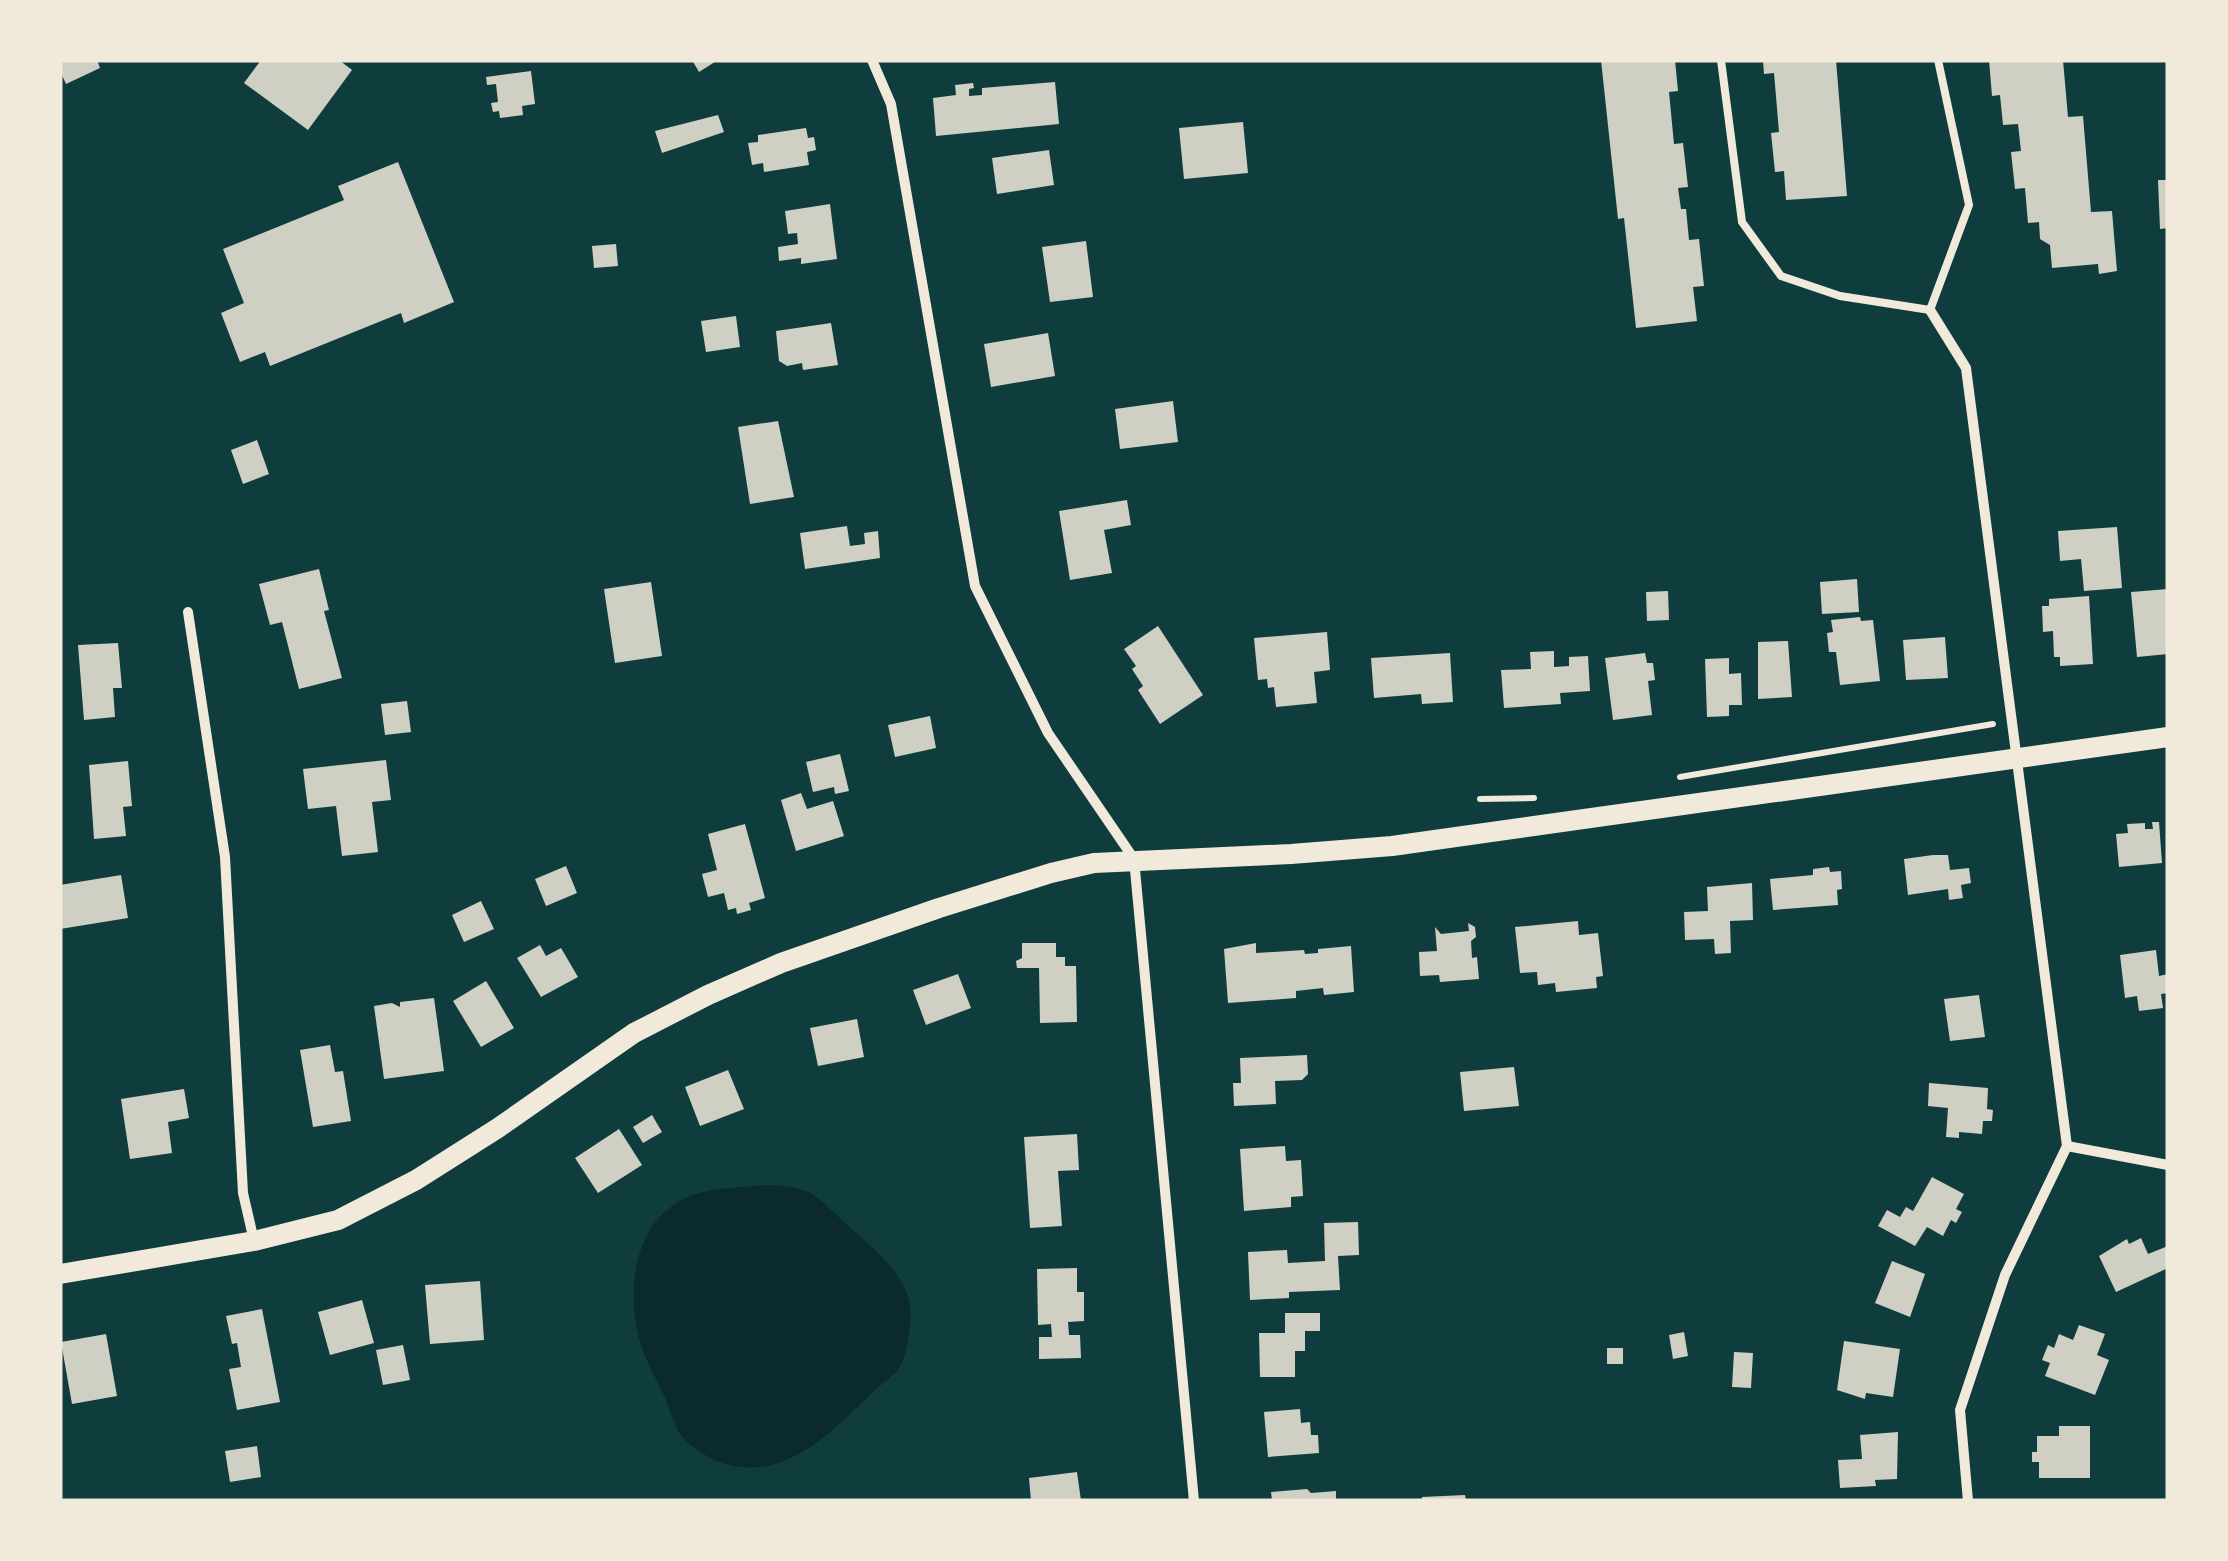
<svg xmlns="http://www.w3.org/2000/svg" width="2228" height="1561" viewBox="0 0 2228 1561" font-family="'Roboto Serif',serif">
	<rect width="100%" height="100%" fill="#0f3d3e"/>
	<path fill="#0a2a2b" d="M768,1185C818,1187 816,1198 851,1228C873,1249 905,1273 910,1305C912,1321 908,1350 901,1365C896,1374 882,1384 874,1391C837,1426 796,1473 740,1467C722,1466 699,1453 686,1441C676,1432 671,1413 666,1400C658,1382 647,1364 641,1345C627,1300 631,1235 672,1206C698,1187 737,1188 768,1185Z"/>
	<path fill="#cfcfc3" d="M60,60H97L100,68L66,84L60,71Z
		M261,60H339L352,70L308,130L244,83Z
		M692,60H718L699,72Z
		M1601,60H1675L1678,91L1669,92L1674,144L1683,143L1688,187L1678,188L1681,209H1686L1689,240L1699,239L1704,286L1693,287L1697,321L1636,328L1624,218L1618,219Z
		M1763,60H1836L1847,196L1786,200L1784,171L1775,172L1771,133L1779,132L1774,73L1764,74Z
		M1989,60H2063L2068,117L2083,116L2091,212L2112,211L2117,271L2099,274L2098,264L2052,268L2050,245L2040,239L2039,222L2028,223L2025,188L2015,189L2011,152L2021,151L2018,124L2003,125L2000,95L1992,96Z
		M531,71L535,104L522,106L523,115L500,118L499,111L493,112L491,103L498,102L496,84L487,85L486,77Z
		M1055,82L1059,124L936,136L933,98L956,95L955,85L973,83L974,88L969,89V96L982,95V88Z
		M718,115L724,132L662,153L655,131Z
		M1243,122L1248,173L1184,179L1179,128Z
		M806,128L808,138L814,137L816,150L807,152L809,165L764,172L763,163L752,165L748,143L758,142V135Z
		M1049,150L1054,185L997,194L992,158Z
		M398,162L454,302L404,323L401,313L270,366L265,352L240,362L221,313L244,303L223,249L344,200L338,186Z
		M2158,180H2168V228L2160,229Z
		M830,204L837,259L801,264V258L779,261L778,247L798,244L797,233L788,234L785,211Z
		M1086,241L1093,297L1050,302L1042,247Z
		M616,244L618,266L594,268L592,246Z
		M736,316L740,347L706,352L701,321Z
		M831,323L838,365L803,370L802,363L787,366L779,361L776,331Z
		M1048,333L1055,376L991,387L984,344Z
		M1173,401L1178,442L1120,449L1115,409Z
		M778,421L794,497L750,504L738,427Z
		M257,440L269,474L243,484L231,450Z
		M1127,500L1131,525L1104,530L1112,573L1070,580L1059,511Z
		M847,526L850,546L865,544L864,533L878,531L880,558L805,569L800,533Z
		M2117,527L2122,588L2084,591L2081,559L2060,561L2058,531Z
		M319,569L329,610L324,611L342,678L299,689L282,622L270,625L259,584Z
		M1857,579L1859,612L1822,614L1820,582Z
		M651,582L662,656L615,663L604,589Z
		M2168,589V654L2137,657L2131,592Z
		M1668,591L1669,620L1647,621L1646,592Z
		M2089,596L2093,664L2060,666V657H2054L2053,631L2043,632L2042,606H2049V599Z
		M1860,617L1861,621L1873,620L1880,681L1840,685L1836,652H1829L1827,633L1833,632L1831,620Z
		M1158,626L1203,695L1160,724L1138,690L1143,686L1132,669L1136,666L1124,649Z
		M1327,632L1330,670L1314,672L1317,703L1276,707L1274,687L1268,688L1267,679L1258,680L1254,638Z
		M1945,637L1948,678L1906,680L1903,640Z
		M1788,641L1792,697L1758,699V642Z
		M118,643L122,688H113L115,717L84,720L78,645Z
		M1554,651V667L1569,666V657L1588,656L1590,691L1560,693L1561,704L1504,708L1501,670L1531,669L1530,652Z
		M1450,653L1453,702L1422,704L1421,694L1374,698L1371,658Z
		M1645,653L1647,663H1653L1655,680L1648,681L1652,715L1613,720L1605,658Z
		M1729,658V674L1741,673L1742,705H1729V716L1707,717L1705,659Z
		M407,701L411,732L385,735L381,704Z
		M930,716L936,748L895,757L888,725Z
		M840,754L849,791L835,794L834,787L813,792L806,762Z
		M386,760L391,800L372,802L378,852L342,856L336,806L308,809L303,769Z
		M128,761L132,806L123,807L126,836L94,839L89,765Z
		M801,793L807,809L833,801L844,836L796,851L781,800Z
		M2152,822H2159L2162,863L2119,867L2116,834L2128,833L2127,824L2145,823V829H2153Z
		M745,824L765,898L749,903L751,910L737,914L736,908L728,910L724,893L708,897L702,874L717,870L708,834Z
		M1933,855H1948L1950,870L1969,868L1971,883L1961,885L1963,898L1949,900L1948,889L1908,895L1904,859Z
		M566,866L577,893L546,906L535,879Z
		M1829,867L1830,872L1841,871L1842,889L1837,890L1838,905L1773,910L1770,879L1813,875V869Z
		M121,875L128,918L60,929V885Z
		M1752,883L1753,920L1730,921L1731,953L1715,954L1714,939L1685,940L1684,912L1708,911L1707,887Z
		M481,901L494,929L464,942L452,915Z
		M1578,921L1579,935L1598,933L1603,976L1596,977L1597,988L1556,992L1555,983L1538,985L1537,972L1520,973L1515,927Z
		M1468,923L1475,927L1476,937L1471,941L1472,958L1477,957L1479,979L1440,982L1439,975L1420,976L1419,952L1437,951L1435,927L1441,934L1469,931Z
		M1022,943H1056V957H1065V966H1076L1077,1022L1040,1023L1039,968H1017L1016,961L1022,958Z
		M1256,943V953L1304,950L1305,954L1318,953V949L1351,946L1354,992L1324,995L1323,988L1296,991V998L1228,1003L1224,949Z
		M540,945L546,956L561,948L578,977L541,997L517,958Z
		M2156,950L2159,976L2168,974V993L2161,994L2163,1008L2139,1011L2137,996L2125,998L2120,955Z
		M958,974L971,1008L926,1025L913,990Z
		M486,981L514,1028L481,1047L453,1001Z
		M1979,995L1985,1037L1950,1041L1944,999Z
		M434,998L444,1071L384,1079L374,1006L392,1003L400,1007V1002Z
		M857,1019L864,1057L818,1066L810,1028Z
		M330,1045L335,1072L343,1071L351,1121L313,1127L300,1050Z
		M1307,1055L1308,1074L1302,1080L1275,1081L1276,1104L1234,1106L1233,1083H1241L1240,1058Z
		M1514,1067L1519,1106L1464,1111L1460,1072Z
		M728,1070L744,1109L700,1126L685,1087Z
		M1929,1083L1988,1088L1987,1109L1993,1110L1992,1121H1983L1982,1134L1959,1132V1138L1946,1137L1948,1108L1928,1106Z
		M184,1089L189,1118L168,1122L172,1153L130,1159L121,1099Z
		M652,1115L662,1132L643,1143L633,1127Z
		M619,1129L642,1165L598,1193L575,1158Z
		M1077,1134L1079,1170L1058,1171L1062,1226L1030,1228L1024,1137Z
		M1285,1146L1286,1161L1301,1160L1303,1196L1291,1197V1207L1244,1211L1240,1149Z
		M1932,1177L1964,1194L1956,1209L1962,1212L1956,1223L1951,1220L1943,1236L1927,1227L1915,1246L1878,1226L1887,1210L1900,1217L1906,1207L1913,1211Z
		M1358,1222L1359,1255L1338,1256L1340,1290L1289,1292V1298L1250,1300L1248,1252L1287,1250L1288,1263L1325,1261L1324,1223Z
		M2141,1238L2148,1254L2168,1246V1268L2116,1292L2099,1256L2127,1239L2129,1244Z
		M1892,1261L1925,1274L1910,1317L1875,1303Z
		M1077,1268V1292H1084V1321L1068,1322L1069,1335H1080L1081,1358L1039,1359V1337H1052L1051,1324L1038,1325L1037,1269Z
		M480,1281L484,1340L430,1344L425,1285Z
		M362,1300L374,1343L330,1355L318,1312Z
		M262,1309L280,1402L237,1410L229,1369L241,1367L237,1343L232,1344L226,1316Z
		M1285,1313H1320V1331H1305V1351H1295V1377H1260L1259,1333H1285Z
		M2079,1325L2105,1334L2097,1355L2109,1360L2095,1395L2045,1376L2050,1363L2042,1360L2048,1345L2054,1348L2059,1334L2073,1340Z
		M1684,1332L1688,1356L1673,1359L1669,1335Z
		M106,1334L117,1396L72,1404L61,1342Z
		M1844,1341L1900,1349L1893,1397L1866,1393L1865,1399L1837,1390Z
		M403,1345L410,1380L383,1385L376,1350Z
		M1607,1348H1623V1364H1607Z
		M1734,1352L1753,1353L1751,1388L1732,1387Z
		M1300,1409L1301,1423L1310,1422L1311,1435H1318L1319,1453L1268,1457L1264,1412Z
		M2059,1426H2090V1478H2039V1462H2032V1452H2037V1436H2059Z
		M1898,1432L1897,1479L1875,1480L1876,1486L1840,1488L1838,1460L1862,1459L1860,1435Z
		M257,1446L261,1477L230,1482L225,1451Z
		M1077,1472L1081,1501H1031L1029,1478Z
		M1307,1489L1311,1493L1336,1491V1501H1272L1271,1492Z
		M1465,1495L1466,1501H1422V1497Z"/>
	<g fill="none" stroke-linecap="round" stroke-linejoin="round">
		<path stroke="#f1e9da" stroke-width="6" d="M1680,777L1993,724
			M1480,799L1534,798"/>
		<path stroke="#f1e9da" stroke-width="8" d="M1721,60L1742,222L1781,276L1840,296L1930,310L1969,205L1938,60"/>
		<path stroke="#f1e9da" stroke-width="10" d="M872,60L891,104L975,586L1048,733L1134,859L1194,1501
			M1930,310L1966,368L2067,1146L2005,1275L1960,1410L1968,1501
			M188,612L225,857L243,1193L254,1241
			M2067,1146L2168,1165"/>
		<path stroke="#f1e9da" stroke-width="20" d="M60,1274L254,1241L338,1220L416,1180L498,1128L634,1033L708,995L781,963L939,908L1051,873L1094,863L1291,854L1392,846L2168,737"/>
	</g>
	<rect width="2228" height="1561" fill="none" stroke="#f1e9da" stroke-width="125"/>
</svg>
